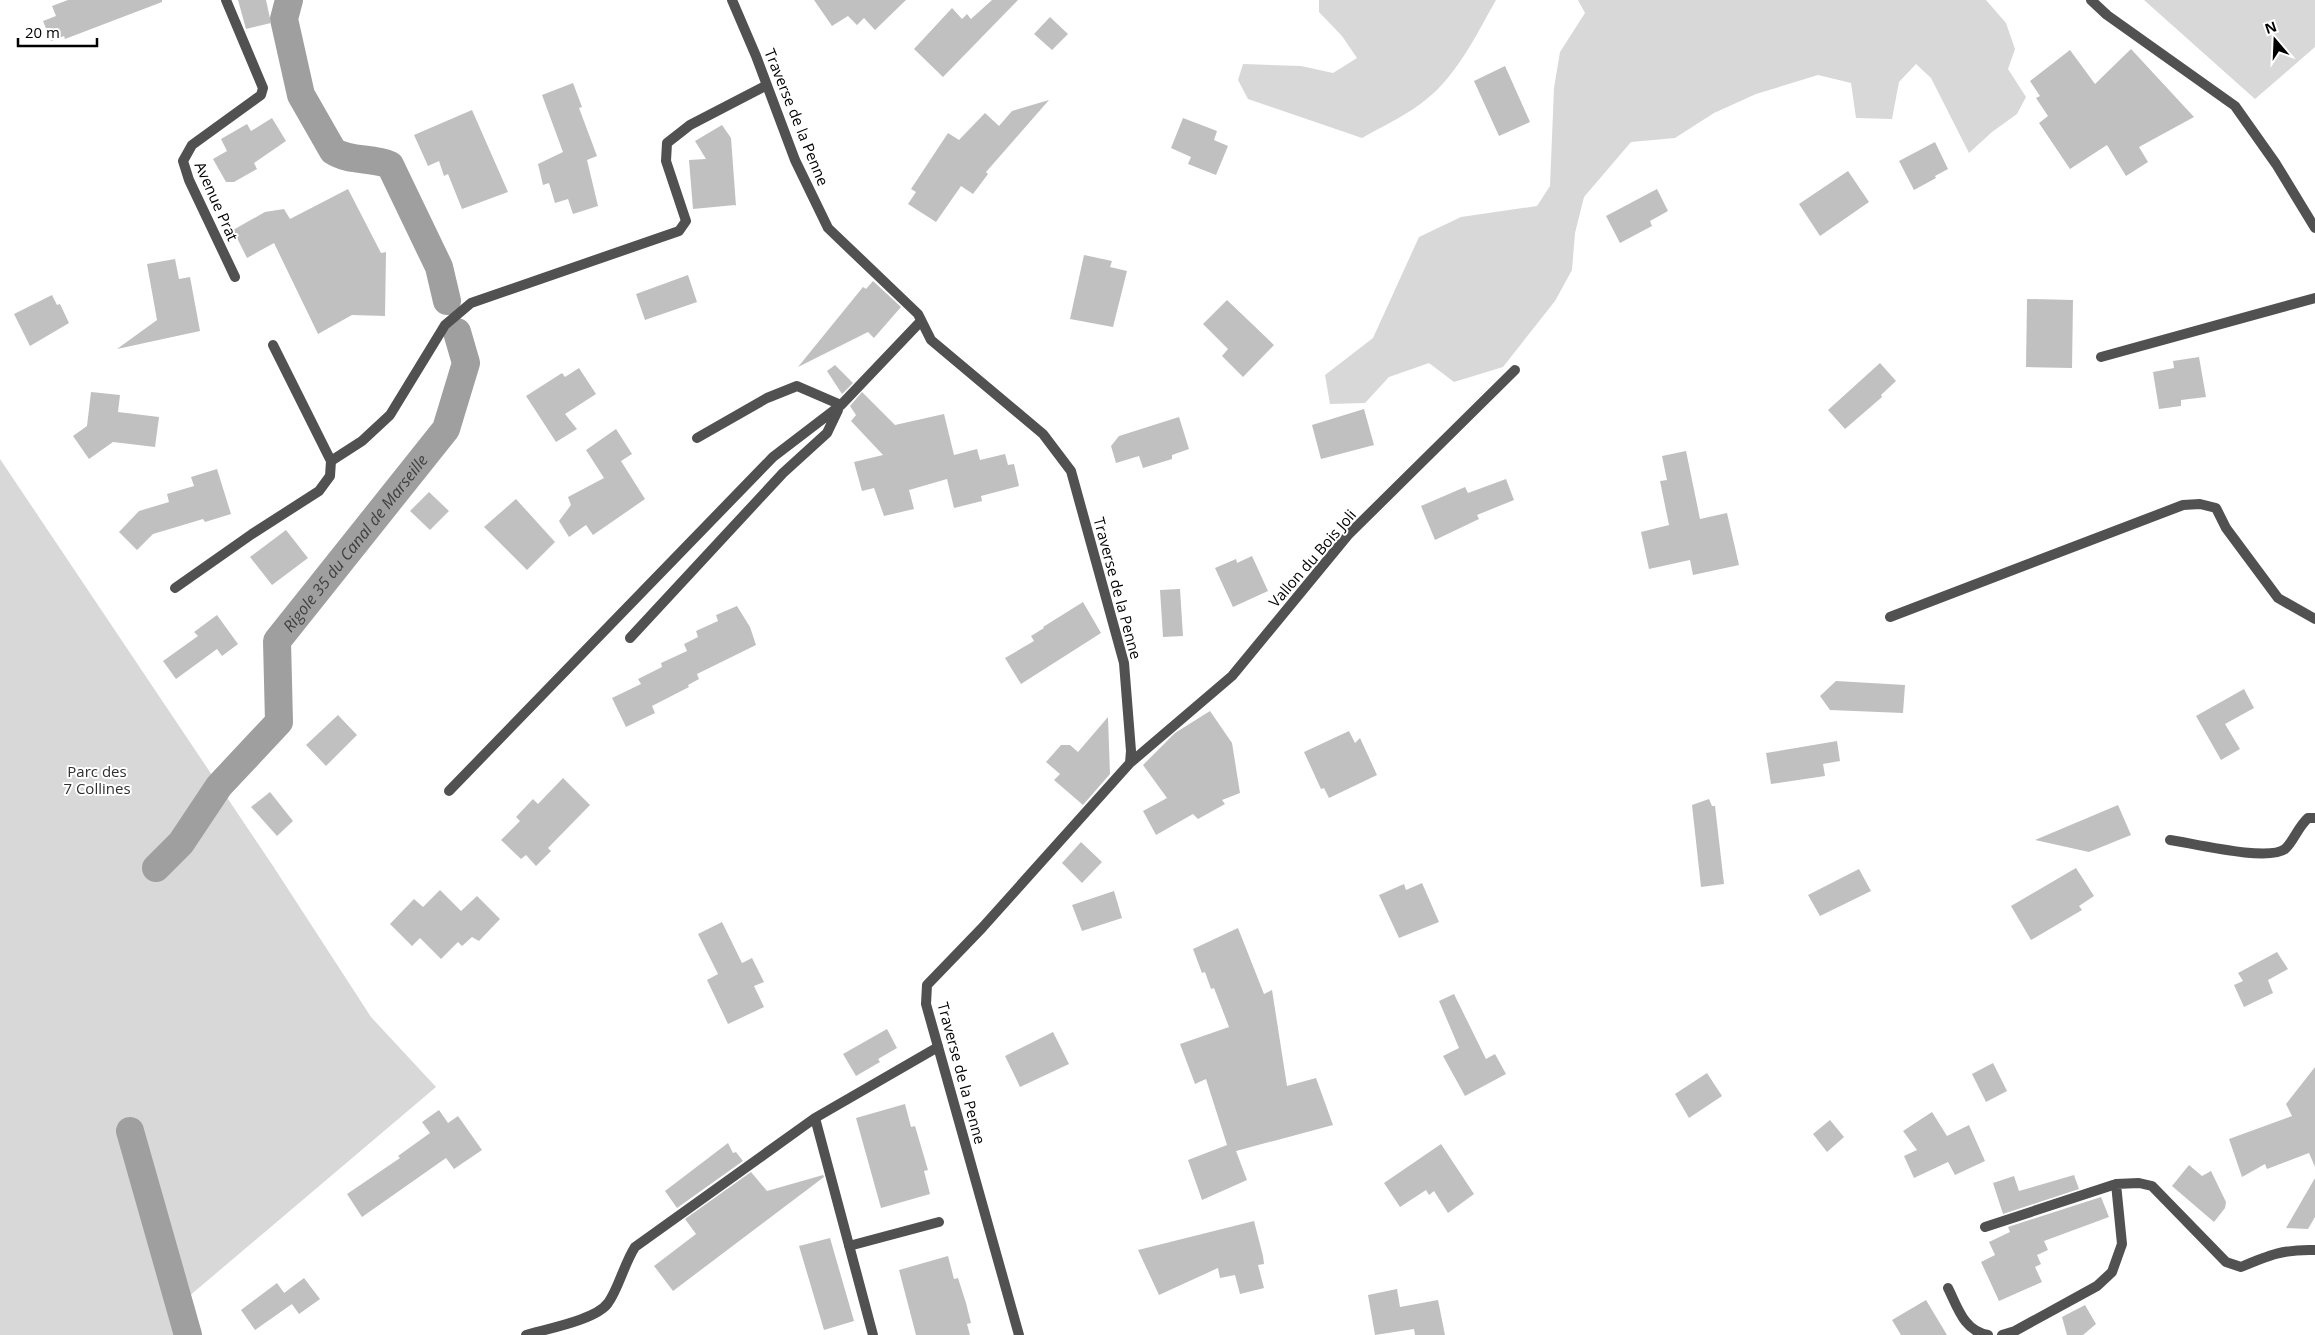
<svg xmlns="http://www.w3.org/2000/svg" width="2315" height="1335" viewBox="0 0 2315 1335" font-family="'Open Sans',sans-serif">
	<rect width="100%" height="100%" fill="#fff"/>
	<path fill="#d8d8d8" d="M1319,0H1496C1475,37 1455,80 1419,105C1401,118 1381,127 1362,138L1248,99L1238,80L1243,64L1301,66L1333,73L1357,58L1342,36L1319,12Z
		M1578,0H1986L2006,23L2015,49L2008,69L2026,97L2017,114L1992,132L1969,153L1931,78L1916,64L1899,82L1892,119L1856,118L1851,83L1818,75L1756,94L1714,113L1675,138L1631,142L1584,197L1575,233L1572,270L1555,301L1503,367L1454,382L1429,363L1389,377L1365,403L1330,404L1325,375L1373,338L1419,237L1461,217L1537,206L1550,186L1554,88L1560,52L1585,13Z
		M2144,0H2315V47L2255,99Z
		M0,459L273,866L371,1017L436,1087L181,1303V1330L188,1335H0Z"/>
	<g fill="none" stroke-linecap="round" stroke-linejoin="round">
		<g stroke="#9f9f9f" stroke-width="28">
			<path d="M289,0L284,19L301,95L333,151C350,162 372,157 390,165L439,267L447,301"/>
			<path id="s1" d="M156,868L181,843L219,786L279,722L277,641L446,429L466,363L457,332"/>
			<path d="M130,1131L188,1335"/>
		</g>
	</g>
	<path fill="#c0c0c0" d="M68,0H162V2L65,39L64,36L51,41L43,21L56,16L52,6Z
		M238,0H266L271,23L246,29Z
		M814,0H906L875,30L864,18L857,25L848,16L832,26Z
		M992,0H1018L943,77L914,49L952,8L962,19L967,14L971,19Z
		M1050,17L1068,34L1052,50L1034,34Z
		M2131,49L2194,117L2139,147L2148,162L2126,176L2107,145L2070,169L2039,123L2048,116L2036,98L2040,96L2030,81L2070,50L2095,84Z
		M1505,66L1530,122L1499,136L1474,81Z
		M573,83L582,107L579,108L597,156L587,160L598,206L573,214L568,199L555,203L549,183L543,185L538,164L563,152L542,95Z
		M1049,100L986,172L988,174L973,194L961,186L936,222L908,204L916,192L911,189L948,133L959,140L985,113L999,126L1012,111Z
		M472,110L508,192L462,209L448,174L444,176L439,161L428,166L414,135Z
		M272,118L286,141L254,163L257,169L234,182H226L213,159L227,151L221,139L247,124L251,131Z
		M1183,118L1217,131L1214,140L1228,146L1216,175L1188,164L1191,157L1171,148Z
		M722,125L731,138L736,206L735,205L693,209L689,160L706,159L695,141Z
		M1935,142L1948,169L1935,176L1936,178L1914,190L1899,161Z
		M1848,171L1869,202L1820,236L1799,204Z
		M348,189L381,253L386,252L385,316L352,315L318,334L274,243L247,258L233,230L265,212L284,209L290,219Z
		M1657,189L1668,211L1650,221L1652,226L1620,243L1606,216Z
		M1084,255L1112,261L1110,267L1127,271L1113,327L1070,319Z
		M175,259L179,279L190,277L200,331L117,349L157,320L147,264Z
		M688,275L697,302L645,320L636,294Z
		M873,281L901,307L874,338L868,332L798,367L863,287L866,289Z
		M52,295L57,305L60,304L69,323L30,346L14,314Z
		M2027,299L2073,300L2072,368L2026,367Z
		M1227,300L1274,345L1243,377L1222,356L1228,349L1203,324Z
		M2199,357L2206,397L2181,400V406L2159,409L2153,372L2174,368L2173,361Z
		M1880,363L1896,381L1881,395L1882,397L1845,429L1828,410Z
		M835,365L853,383L842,394L827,371Z
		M579,368L596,394L565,414L577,429L556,442L526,396L562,373L565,377Z
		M91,392L120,395L118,412L159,417L155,447L113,442L89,459L73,436L87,426Z
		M862,392L895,425L944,414L954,455L977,449L980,460L1005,454L1008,465L1014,464L1019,486L981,496L982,501L954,508L947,479L909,490L914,509L884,516L874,488L862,491L854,462L883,455L851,421L856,415L850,406Z
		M1364,409L1374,445L1321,459L1312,425Z
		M1179,417L1189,449L1172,455V459L1143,468L1139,456L1116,463L1111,446L1119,436Z
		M616,429L632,454L621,461L645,499L593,535L586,525L569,537L559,521L571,505L568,497L604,478L586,450Z
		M1686,451L1700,519L1727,513L1739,565L1693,575L1690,560L1649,569L1641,532L1669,525L1660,481L1667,480L1662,456Z
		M217,469L231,514L205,522L203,519L153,534L137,550L119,532L139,511L169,502L167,494L194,486L191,477Z
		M1506,479L1514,500L1477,515L1479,519L1435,540L1421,506L1465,487L1468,493Z
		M429,492L449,511L430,530L410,511Z
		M516,499L555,542L527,570L484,527Z
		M286,530L308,558L272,585L250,557Z
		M1252,556L1268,591L1233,607L1215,568L1236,559L1237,563Z
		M1180,589L1183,636L1163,637L1160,590Z
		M1083,602L1101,633L1021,684L1005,658L1034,641L1031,636L1044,628L1043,627Z
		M737,606L750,627L756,645L697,674L699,679L688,685L689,687L652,706L655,713L626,727L612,698L641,684L638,679L662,667L661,663L687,651L684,644L698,637L696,631L718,621L716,615Z
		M217,615L238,644L222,656L217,649L176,679L163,661L198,636L194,632Z
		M1836,681L1905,685L1903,713L1830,710L1820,696Z
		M2244,689L2254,708L2225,724L2240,749L2221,760L2196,716Z
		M1210,711L1232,743L1240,793L1222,800L1225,804L1198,819L1193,814L1156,835L1143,811L1167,798L1143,765L1175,733Z
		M338,715L357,735L326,766L306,745Z
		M1108,717L1110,774L1083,805L1054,780L1060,774L1046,762L1061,745H1070L1078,752Z
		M1349,731L1355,743L1360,738L1377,775L1329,798L1324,788L1321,789L1304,752Z
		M1837,741L1840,761L1823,764L1825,776L1771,784L1766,753Z
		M563,778L590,805L548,848L551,851L536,866L526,855L521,859L501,840L520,821L516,817L533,799L538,804Z
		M270,792L293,821L277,836L251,807Z
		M1709,799L1712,806H1715L1724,884L1701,887L1692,805Z
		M2118,805L2131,835L2089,852L2035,840Z
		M1081,842L1102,862L1082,883L1062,863Z
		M2076,868L2094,896L2079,906L2082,910L2031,940L2011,906Z
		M1859,869L1871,891L1820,916L1808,895Z
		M1422,883L1439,922L1399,938L1379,895L1404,884L1406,890Z
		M440,890L461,911L477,896L500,919L479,941L472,937L462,946L458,942L441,959L420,938L412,946L390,924L414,899L423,907Z
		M1114,891L1122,918L1082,931L1072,905Z
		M722,922L742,963L752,958L764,982L754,986L764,1007L728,1024L707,980L718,974L698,934Z
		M1238,928L1264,994L1272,990L1287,1086L1316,1078L1333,1125L1236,1151L1247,1180L1202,1200L1188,1160L1227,1145L1206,1079L1195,1084L1180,1044L1229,1027L1214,988L1211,989L1205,972L1202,973L1193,949Z
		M2277,952L2288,969L2268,980L2273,993L2244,1007L2234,985L2243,981L2238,973Z
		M1454,994L1486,1059L1495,1054L1506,1074L1465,1096L1443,1056L1459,1048L1439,1001Z
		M887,1029L897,1048L878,1059L880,1062L856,1076L843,1054Z
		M1053,1032L1069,1064L1020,1087L1005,1056Z
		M1993,1063L2007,1091L1986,1102L1972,1074Z
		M2315,1067V1167L2309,1153L2267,1169L2265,1164L2242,1177L2229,1139L2292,1116L2286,1104Z
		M1707,1073L1722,1096L1689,1118L1675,1094Z
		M905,1104L911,1127L915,1126L928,1170L924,1171L930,1194L881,1208L856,1118Z
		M439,1110L448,1123L458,1116L482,1150L454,1169L446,1158L362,1217L347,1194L400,1158L398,1156L430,1133L422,1122Z
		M1932,1112L1947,1136L1969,1125L1985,1161L1955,1175L1948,1162L1914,1178L1904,1156L1917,1150L1903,1131Z
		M1830,1120L1844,1137L1827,1152L1813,1134Z
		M728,1143L733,1153L736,1152L743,1161L677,1208L665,1191Z
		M1441,1144L1474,1194L1448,1213L1434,1191L1429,1195L1426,1190L1400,1207L1384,1183Z
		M2189,1165L2202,1176L2211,1171L2226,1202L2225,1208L2214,1222L2172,1186Z
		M751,1172L767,1191L823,1175L824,1177L673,1291L654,1266L696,1234L685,1219Z
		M2074,1175L2079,1189L2003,1214L1993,1183L2014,1176L2019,1191Z
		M2315,1178V1217L2308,1229L2286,1228Z
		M2101,1197L2109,1217L2044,1241L2048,1250L2037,1255L2041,1264L2035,1267L2042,1282L1999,1301L1981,1262L1995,1255L1989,1242L2010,1232L2008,1227Z
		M1254,1221L1263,1256L1264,1264L1258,1265L1264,1288L1240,1294L1235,1275L1220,1278L1218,1268L1159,1295L1138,1250Z
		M830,1238L854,1321L824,1330L799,1246Z
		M948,1256L954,1279L958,1278L966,1303L971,1323L967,1324L970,1335H916L899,1270Z
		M304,1278L320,1299L299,1314L284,1293Z
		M277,1283L292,1304L255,1330L241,1310Z
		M1397,1289L1400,1307L1438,1300L1445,1335H1415L1414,1329L1375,1335L1368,1295Z
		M1926,1300L1947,1335H1901L1892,1320Z
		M2085,1305L2096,1324L2083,1335H2067L2062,1317Z"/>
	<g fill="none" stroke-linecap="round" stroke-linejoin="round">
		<path stroke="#515151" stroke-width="10" d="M2091,0L2107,15L2235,106L2276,164L2315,228
			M2101,357L2315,298
			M1890,617L2183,505L2200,504L2216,508L2226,528L2278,598L2315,619
			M2170,840C2192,843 2268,862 2285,849C2293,842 2298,827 2308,818H2315
			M815,1118L873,1335
			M1985,1227L2116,1184
			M849,1246L939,1222
			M1948,1288C1958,1308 1964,1331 1988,1335
			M526,1335C546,1329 596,1320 608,1303C618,1290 624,1264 635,1247L815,1118L938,1047
			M2002,1335L2015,1331L2097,1286L2112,1272L2122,1244L2116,1184L2139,1183L2152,1186L2226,1262L2241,1267C2269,1255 2284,1249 2315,1250"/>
		<path stroke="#515151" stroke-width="10" d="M226,0L263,88L261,95L192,145L183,161L189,180L235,277
			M732,0L756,56L795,160L828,228L918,314L931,340L1043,434L1071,471L1124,663L1131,751L1130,763L982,928L927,985L926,1004L1019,1335
			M697,438L767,398L797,386L841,405
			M331,461L362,441L390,415L445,325L471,303L679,231L686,221L666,161L667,143L690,125L767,85
			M175,588L252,534L319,491L330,476L331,461L273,345
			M630,638L783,473L827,433L838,410
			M1130,763L1232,676L1348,535L1515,370
			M449,791L773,457L841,405L921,321"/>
	</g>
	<g text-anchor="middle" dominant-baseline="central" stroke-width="4" stroke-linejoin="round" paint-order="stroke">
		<g font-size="15" fill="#000" stroke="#fff">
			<text transform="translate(797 117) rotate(68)">Traverse de la Penne</text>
			<text transform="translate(217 201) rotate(66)">Avenue Prat</text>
			<text transform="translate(1312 558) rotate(-49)">Vallon du Bois Joli</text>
			<text transform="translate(1118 588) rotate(75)">Traverse de la Penne</text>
			<text transform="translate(962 1073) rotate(75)">Traverse de la Penne</text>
		</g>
		<g font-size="15" fill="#2f2f2f" stroke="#fff">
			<text x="97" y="771">Parc des<tspan x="97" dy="17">7 Collines</tspan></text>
		</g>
		<g font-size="16" font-style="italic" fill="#404040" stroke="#fff">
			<text stroke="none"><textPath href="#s1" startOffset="398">Rigole 35 du Canal de Marseille</textPath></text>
		</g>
	</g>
	<g transform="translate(2275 40) rotate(341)" stroke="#ffffff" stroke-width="4" paint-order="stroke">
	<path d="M0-4L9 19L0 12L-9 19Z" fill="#000000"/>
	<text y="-8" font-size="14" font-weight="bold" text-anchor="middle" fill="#000000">N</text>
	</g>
	<path d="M18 38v8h79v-8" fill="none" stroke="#000000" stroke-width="2.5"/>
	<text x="25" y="38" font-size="15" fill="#000000" stroke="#ffffff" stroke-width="4" paint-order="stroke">20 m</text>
</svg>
